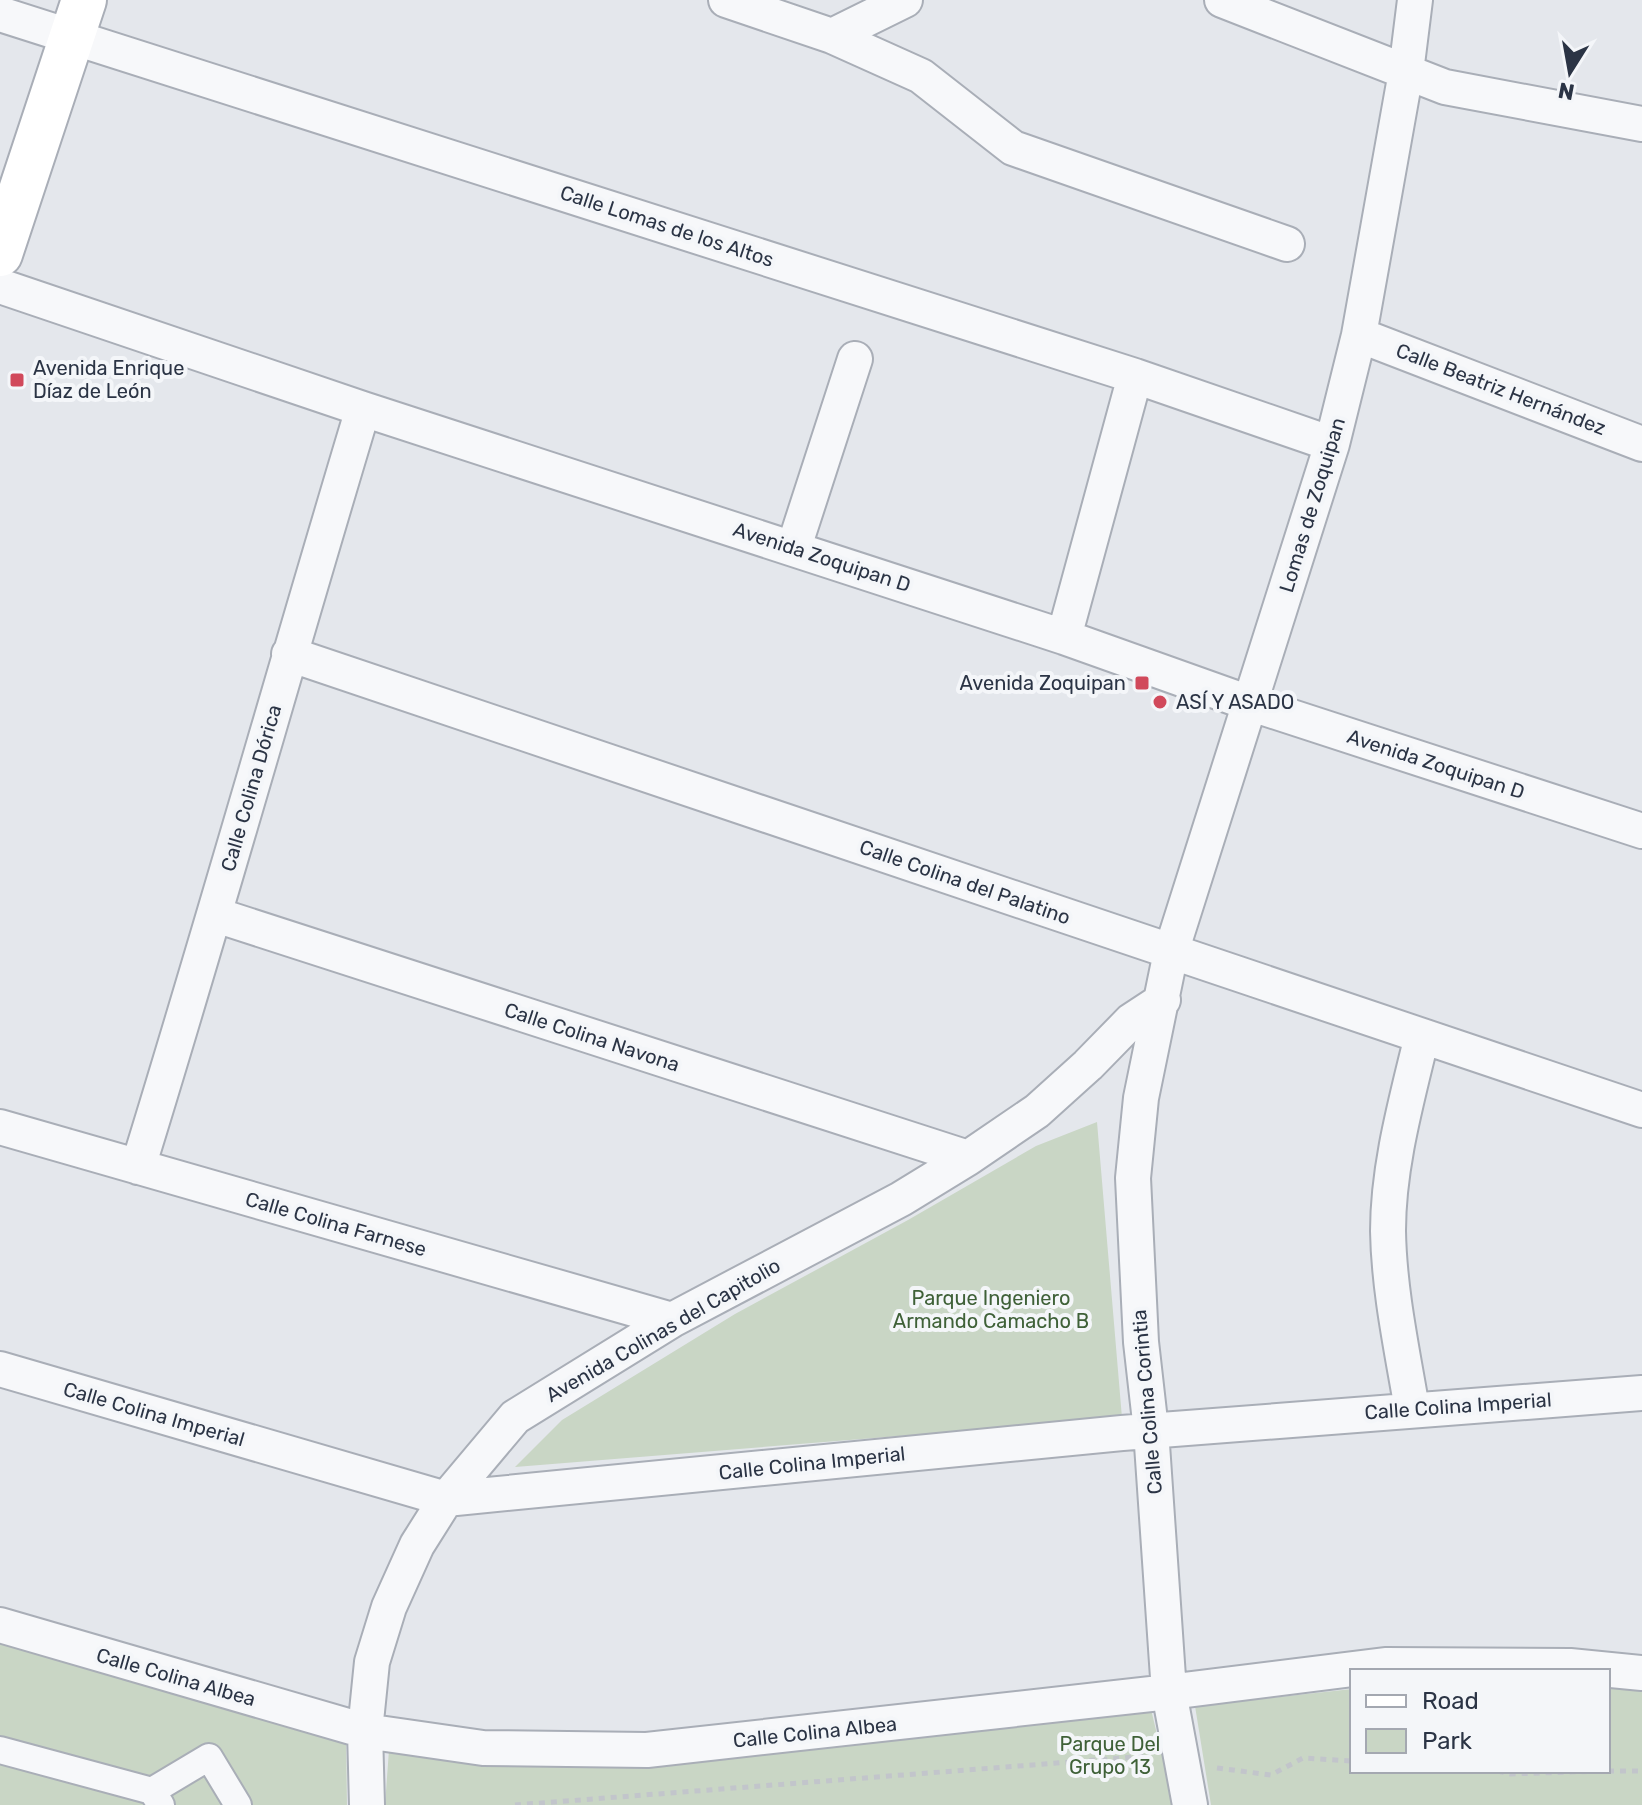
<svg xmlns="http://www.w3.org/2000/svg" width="1642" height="1805" viewBox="0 0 1642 1805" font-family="Rubik,sans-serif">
	<rect width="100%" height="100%" fill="#e4e7ec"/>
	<path fill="#c9d6c5" d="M1097,1122L1122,1418L515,1467L562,1420L735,1314L908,1220L1036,1146Z
		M0,1640L346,1737L347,1805H0Z
		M1642,1684V1805H1211L1195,1706L1352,1689V1771H1608V1685Z
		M1149,1701L1174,1805H385L389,1750Z"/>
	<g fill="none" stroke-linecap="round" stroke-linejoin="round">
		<g stroke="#a9aeb7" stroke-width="30">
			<path id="pedestrian" d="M0,1750L152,1791
				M161,1805L152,1791L209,1757L238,1805"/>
		</g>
		<g stroke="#a9aeb7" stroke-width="38">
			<path id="minor" d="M726,0L832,36L905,0
				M1222,0L1445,87L1642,124
				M0,14L1135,376L1332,444
				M832,36L921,76L1013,148L1287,244
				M0,286L363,409L1064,637L1252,704L1642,831
				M1359,335L1642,444
				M794,547L855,359
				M1064,637L1135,376
				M289,654L1642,1110
				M216,915L968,1158
				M0,1127L672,1320
				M138,1167C216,915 287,661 363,409
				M0,1369L446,1499L1122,1433L1642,1393
				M1412,1409C1402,1350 1389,1290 1388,1231C1388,1165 1407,1099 1422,1036
				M0,1625L365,1731L483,1748L647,1750L1169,1692L1385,1665L1570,1666L1642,1673
				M367,1805L365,1731L372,1662L389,1607L417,1545L446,1499L515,1417L672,1320L901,1199L968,1158L1037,1111L1088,1065L1131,1021L1163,1000
				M1190,1805L1169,1692L1151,1430L1141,1342L1133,1178L1141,1098L1171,952L1332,444L1359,335L1406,72L1415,0"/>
		</g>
		<g stroke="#a9aeb7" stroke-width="48">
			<path id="secondary" d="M0,254L84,0"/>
		</g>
		<path stroke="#c2c5cb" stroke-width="5" stroke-dasharray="6 6" stroke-linecap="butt" d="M1217,1768L1271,1775L1303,1758L1352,1761
			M1498,1771L1510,1774L1602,1771
			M1608,1771H1642
			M515,1805L1148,1756"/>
		<use href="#pedestrian" stroke="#f7f8fa" stroke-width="26"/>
		<use href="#minor" stroke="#f7f8fa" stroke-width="34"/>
		<use href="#secondary" stroke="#fff" stroke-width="44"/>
	</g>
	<g fill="#d1495b" stroke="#f4f6f9" stroke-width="3">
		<rect x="9" y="372" width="16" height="16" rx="4"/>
		<rect x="1134" y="675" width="16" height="16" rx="4"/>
		<circle cx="1160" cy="702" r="8"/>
	</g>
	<g text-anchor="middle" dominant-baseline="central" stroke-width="8" stroke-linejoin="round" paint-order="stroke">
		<g font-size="20" fill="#2b3445" stroke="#f4f6f9">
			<text transform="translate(667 226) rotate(18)">Calle Lomas de los Altos</text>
			<text transform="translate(1501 389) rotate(21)">Calle Beatriz Hernández</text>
			<text transform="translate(1312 505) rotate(-73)">Lomas de Zoquipan</text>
			<text transform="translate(822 557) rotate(18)">Avenida Zoquipan D</text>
			<text transform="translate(1436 764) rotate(18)">Avenida Zoquipan D</text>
			<text transform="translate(251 788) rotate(-74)">Calle Colina Dórica</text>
			<text transform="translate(965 882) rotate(19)">Calle Colina del Palatino</text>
			<text transform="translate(592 1037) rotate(18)">Calle Colina Navona</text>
			<text transform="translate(336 1224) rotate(16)">Calle Colina Farnese</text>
			<text transform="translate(663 1330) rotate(-30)">Avenida Colinas del Capitolio</text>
			<text transform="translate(1147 1402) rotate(-95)">Calle Colina Corintia</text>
			<text transform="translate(1458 1406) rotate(-4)">Calle Colina Imperial</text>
			<text transform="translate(154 1414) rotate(16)">Calle Colina Imperial</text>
			<text transform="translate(812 1463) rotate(-6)">Calle Colina Imperial</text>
			<text transform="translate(176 1677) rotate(16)">Calle Colina Albea</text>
			<text transform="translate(815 1732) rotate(-6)">Calle Colina Albea</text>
		</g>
		<g font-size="20" fill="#2b3445" stroke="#f4f6f9" text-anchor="start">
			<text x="33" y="368">Avenida Enrique<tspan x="33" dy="23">Díaz de León</tspan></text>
			<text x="1126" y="683" text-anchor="end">Avenida Zoquipan</text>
			<text x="1176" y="702">ASÍ Y ASADO</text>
		</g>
		<g font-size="20" fill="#3f6138" stroke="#f4f6f9">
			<text x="991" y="1298">Parque Ingeniero<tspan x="991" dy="23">Armando Camacho B</tspan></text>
			<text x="1110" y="1744">Parque Del<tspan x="1110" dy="23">Grupo 13</tspan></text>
		</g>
	</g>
	<rect x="1350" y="1669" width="260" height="104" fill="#f4f6f9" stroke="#a4a8b1" stroke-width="2"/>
	<rect x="1366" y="1695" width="40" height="12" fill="#ffffff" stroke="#a4a8b1" stroke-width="2"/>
	<text x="1422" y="1709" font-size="24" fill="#2b3445">Road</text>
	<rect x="1366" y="1729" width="40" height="24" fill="#c9d6c5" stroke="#a4a8b1" stroke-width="2"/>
	<text x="1422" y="1749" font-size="24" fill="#2b3445">Park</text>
	<g transform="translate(1570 72) rotate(191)" stroke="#f4f6f9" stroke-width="6" paint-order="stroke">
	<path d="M0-6L14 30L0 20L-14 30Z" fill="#2b3445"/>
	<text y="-12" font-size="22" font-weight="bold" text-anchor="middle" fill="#2b3445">N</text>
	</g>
</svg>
